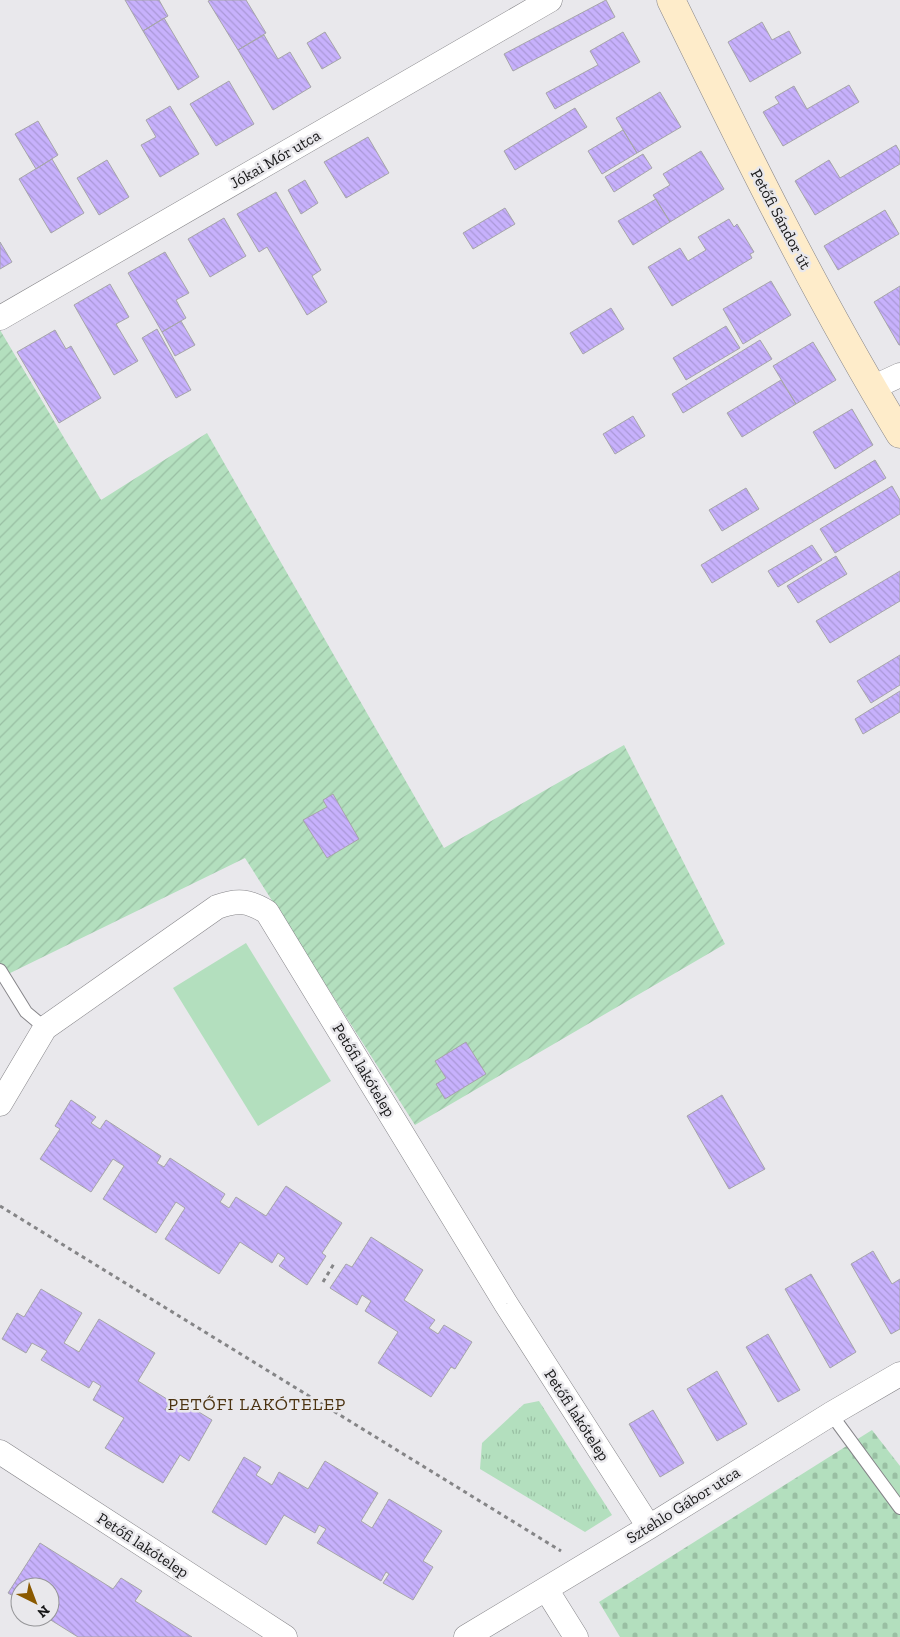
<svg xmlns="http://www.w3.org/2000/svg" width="900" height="1637" viewBox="0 0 900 1637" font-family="'Zilla Slab',serif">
	<defs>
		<pattern id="cemetery-stones" width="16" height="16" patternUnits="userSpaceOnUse" patternTransform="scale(1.25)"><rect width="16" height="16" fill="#b3dfbe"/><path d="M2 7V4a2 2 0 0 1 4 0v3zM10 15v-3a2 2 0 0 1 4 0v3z" fill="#99bfa3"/></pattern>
		<pattern id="park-tufts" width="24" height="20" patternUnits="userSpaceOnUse" patternTransform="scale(1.25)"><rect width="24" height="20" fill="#b3dfbe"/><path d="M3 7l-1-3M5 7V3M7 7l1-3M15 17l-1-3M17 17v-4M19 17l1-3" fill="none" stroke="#99bfa3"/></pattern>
		<pattern id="garden-furrows" width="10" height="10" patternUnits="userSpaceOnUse" patternTransform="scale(1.25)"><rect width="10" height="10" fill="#b3dfbe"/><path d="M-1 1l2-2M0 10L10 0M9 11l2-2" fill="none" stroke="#99bfa3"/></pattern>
		<pattern id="building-back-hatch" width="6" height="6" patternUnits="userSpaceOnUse" patternTransform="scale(1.25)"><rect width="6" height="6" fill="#c7b1fc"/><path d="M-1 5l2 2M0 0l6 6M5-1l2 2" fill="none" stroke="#aa98d7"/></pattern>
	</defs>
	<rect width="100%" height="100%" fill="#e9e8ec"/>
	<path fill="url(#cemetery-stones)" d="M872,1430L900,1466V1637H620L599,1602Z"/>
	<path fill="url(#park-tufts)" d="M539,1401L612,1515L585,1532L480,1469L482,1443L524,1404Z"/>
	<path fill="url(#garden-furrows)" d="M0,330L101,500L207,433L444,848L624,745L725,944L415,1125L245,858L0,978Z"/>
	<path fill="#b3dfbe" d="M246,943L331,1081L258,1126L173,988Z"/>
	<path fill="url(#building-back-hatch)" stroke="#a6a5a9" d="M125,0H159L168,16L143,31Z
		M211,0H246L266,33L238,50L208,1Z
		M606,0L615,17L513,71L504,54Z
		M164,18L199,77L178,90L143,31Z
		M762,22L772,40L789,31L801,53L750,82L728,42Z
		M325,32L341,58L322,69L307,43Z
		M623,32L640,62L555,109L546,93L598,65L590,51Z
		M264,35L278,59L290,52L311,87L273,110L238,50Z
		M229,81L254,124L216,146L190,104Z
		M849,85L859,102L783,146L763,112L779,103L775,97L794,86L807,109Z
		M660,92L681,127L637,153L616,118Z
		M170,106L199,154L160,177L141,145L156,137L146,120Z
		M575,108L587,127L515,170L504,151Z
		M38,121L58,155L36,169L15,134Z
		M623,130L637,153L602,174L588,151Z
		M368,137L389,173L346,198L324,162Z
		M896,145L900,152V164L815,215L795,181L829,160L840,178Z
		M701,151L724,189L670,222L653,195L670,185L663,174Z
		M643,154L652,168L614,192L605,177Z
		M52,159L84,213L51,233L19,179Z
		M107,160L129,197L99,215L77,178Z
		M305,180L318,203L301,214L288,190Z
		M276,192L321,270L312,276L327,302L307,315L267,247L259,252L237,214Z
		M656,199L670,222L633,245L618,221Z
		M505,208L515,224L473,249L463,233Z
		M885,210L899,234L838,270L824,246Z
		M224,218L246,256L210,277L188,239Z
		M729,219L734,227L737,224L754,252L750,254L752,258L672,306L648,267L680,248L688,261L706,250L698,237Z
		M0,242L12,262L0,269Z
		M165,252L189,293L176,300L186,318L162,332L128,273Z
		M771,281L791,315L743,344L723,309Z
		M110,284L129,317L116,324L138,361L114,375L74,305Z
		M900,286V345H899L874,302Z
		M611,308L624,329L583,354L570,333Z
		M181,321L195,345L175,356L162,332Z
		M726,326L740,348L686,380L673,358Z
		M157,329L191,390L176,398L142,338Z
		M55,330L66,349L71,346L101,398L59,423L17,352Z
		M760,340L772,359L683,413L672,394Z
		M813,342L836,380L796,404L773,366Z
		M781,380L796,404L742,437L727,413Z
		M852,409L873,445L835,469L813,432Z
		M633,416L645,436L615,454L603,434Z
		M875,460L886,478L712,583L701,565Z
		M892,486L900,500V514L835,553L820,529Z
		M746,488L759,509L722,531L709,510Z
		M812,545L822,560L778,587L768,571Z
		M836,556L847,574L798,603L787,586Z
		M900,571V601L830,643L816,621Z
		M900,655V685L871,703L857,681Z
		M900,691V712L863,734L855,719Z
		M333,794L359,839L327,858L303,820L327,807L323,800Z
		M466,1042L486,1074L445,1099L436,1084L446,1078L435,1061Z
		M722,1095L765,1169L729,1189L687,1116Z
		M71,1100L96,1117L91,1123L100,1129L106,1120L161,1156L157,1163L164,1167L170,1158L225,1194L220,1202L229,1208L236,1197L266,1216L286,1186L342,1223L322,1253L326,1256L307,1285L279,1266L285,1258L278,1253L272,1263L240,1242L219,1274L165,1239L185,1208L176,1202L156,1233L103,1199L124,1166L113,1159L91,1192L40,1159L60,1129L55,1126Z
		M371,1237L423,1270L404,1300L435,1320L429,1328L438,1334L444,1325L472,1342L455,1369L451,1367L431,1397L378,1363L398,1332L365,1311L371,1301L362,1295L357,1305L330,1288L346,1264L352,1267Z
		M873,1251L892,1284L900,1279V1329L891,1334L851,1264Z
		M811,1274L856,1352L830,1368L785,1289Z
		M41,1289L82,1313L64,1343L79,1352L99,1319L155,1353L138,1381L170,1401L165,1410L174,1397L212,1420L189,1461L180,1455L163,1483L105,1448L124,1418L93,1400L101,1386L93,1381L89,1388L41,1360L47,1351L32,1343L26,1353L2,1339L17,1313L24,1317Z
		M768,1334L800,1390L778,1402L746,1347Z
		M717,1371L747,1424L717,1441L687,1389Z
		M653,1410L684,1463L660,1477L629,1424Z
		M244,1457L261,1467L256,1475L272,1485L279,1472L308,1489L325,1461L378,1493L361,1521L372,1528L389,1499L442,1531L423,1561L433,1567L413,1600L383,1583L389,1574L386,1572L381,1581L317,1543L326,1529L319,1525L315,1533L284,1515L266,1545L212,1512Z
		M40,1543L113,1589L121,1578L142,1591L135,1601L192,1637H78L46,1617H50V1587H20V1600L8,1593Z"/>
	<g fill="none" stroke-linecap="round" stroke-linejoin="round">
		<g stroke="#868589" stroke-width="14">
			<path id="lane" d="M0,970L26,1012L45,1028
				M831,1414L900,1508"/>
		</g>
		<g stroke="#868589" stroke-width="25">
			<path id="street" d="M0,318L550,0
				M872,388L900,375
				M0,1104L45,1028L217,907C238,899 249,901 267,912L506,1304L649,1527
				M0,1452L285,1637
				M546,1589L576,1637
				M466,1637L649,1527L831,1414L900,1374"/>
		</g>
		<g stroke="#868589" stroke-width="29">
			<path id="secondary" d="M671,0C743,147 815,294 900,434"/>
		</g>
		<path stroke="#858587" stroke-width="3" stroke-dasharray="4 4" stroke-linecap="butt" d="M0,1206L561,1551
			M323,1282L335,1262"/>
		<use href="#lane" stroke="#fff" stroke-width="12"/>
		<use href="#street" stroke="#fff" stroke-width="24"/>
		<use href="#secondary" stroke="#feecca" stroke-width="28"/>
	</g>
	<g text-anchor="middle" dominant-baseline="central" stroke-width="5" stroke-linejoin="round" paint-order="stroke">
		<g font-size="16" fill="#181819" stroke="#e9e8ec">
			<text transform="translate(275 159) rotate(-30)">Jókai Mór utca</text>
			<text transform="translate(781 219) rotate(62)">Petőfi Sándor út</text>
			<text transform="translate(364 1070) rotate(59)">Petőfi lakótelep</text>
			<text transform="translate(577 1415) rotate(57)">Petőfi lakótelep</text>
			<text transform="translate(683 1505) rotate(-32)">Sztehlo Gábor utca</text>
			<text transform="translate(143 1545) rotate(33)">Petőfi lakótelep</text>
		</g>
		<g font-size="18" letter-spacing="1" fill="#4c3311" stroke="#e9e8ec">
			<text x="257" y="1404">PETŐFI LAKÓTELEP</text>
		</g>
	</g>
	<g transform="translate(35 1602) rotate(138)"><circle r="24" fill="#e9e8ec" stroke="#959598"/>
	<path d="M0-4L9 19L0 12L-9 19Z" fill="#8a5900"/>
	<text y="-8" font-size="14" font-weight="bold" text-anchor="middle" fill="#181819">N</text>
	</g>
</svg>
